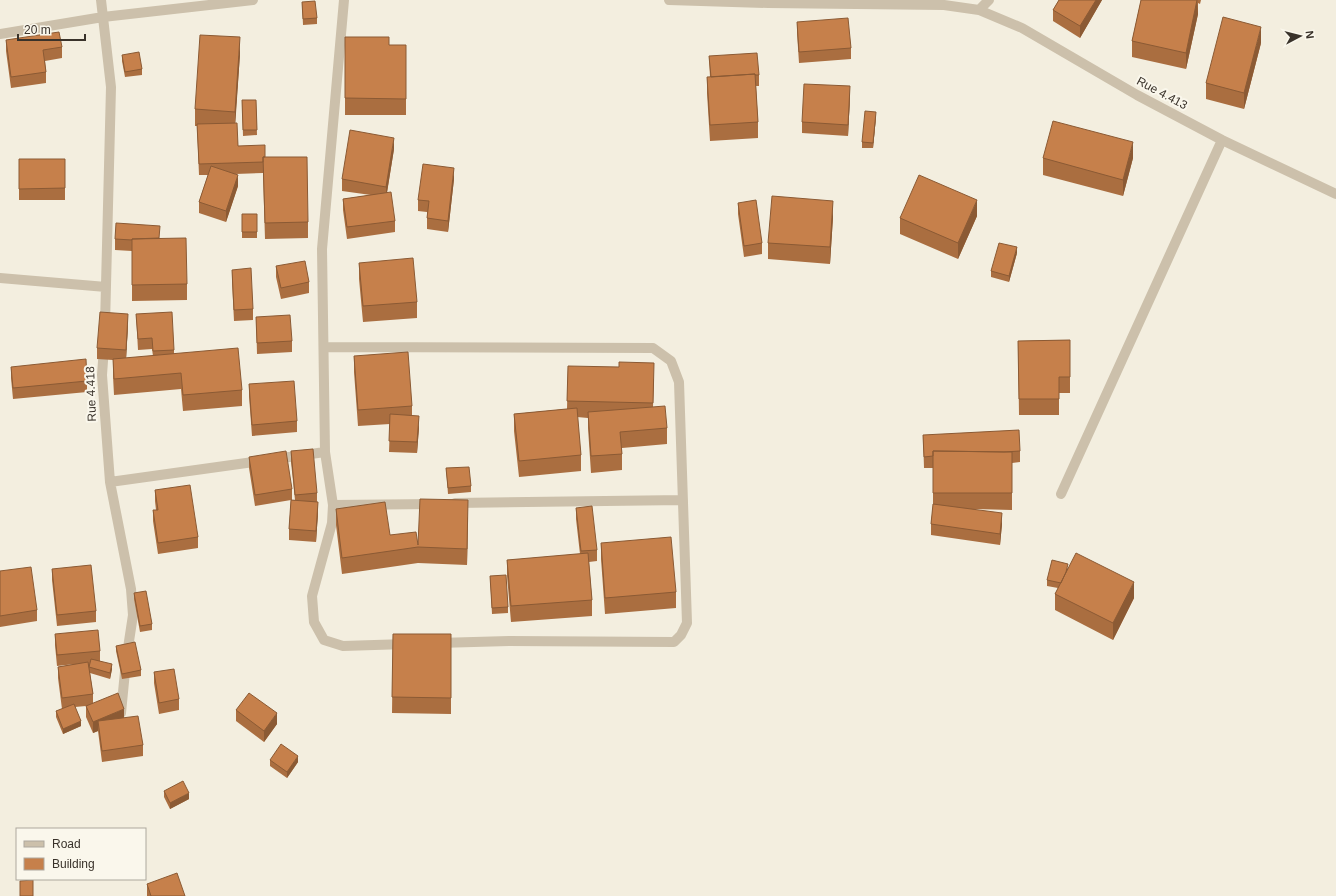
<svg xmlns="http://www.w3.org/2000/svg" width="1336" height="896" viewBox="0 0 1336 896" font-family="Helvetica,sans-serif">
	<rect width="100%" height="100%" fill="#f3eedf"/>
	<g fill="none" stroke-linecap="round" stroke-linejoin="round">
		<path stroke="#ccc0ab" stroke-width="10" d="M101,0L111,87L105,325
			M344,0L322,249L325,452L333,505L332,523L312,596L314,622L324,640L343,646L406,644
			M669,0L768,3L944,5L979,10L989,0
			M979,10L1022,28L1137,95L1222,140L1336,194
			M0,34L103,17L253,0
			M0,278L106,287
			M104,347L102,375L110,482L131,589L133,615L126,661L121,713
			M324,347L653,348L671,361L679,382L687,623L681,635L674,642L509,641L438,643
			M110,482L325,452
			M1061,494L1222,140
			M455,503L683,500
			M333,505L433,504"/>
	</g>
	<path fill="#aa6e40" d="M1059,0H1102L1080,38L1053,21V10Z
		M1141,0H1201L1200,4L1198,3V14L1186,69L1132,57V41Z
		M302,2L317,18V24L303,25Z
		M797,22L851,48V59L799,63L797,33Z
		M345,37L389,45H406V115H345Z
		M6,40L62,47V58L45,61L46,72V83L11,88L6,51Z
		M1261,43L1244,109L1206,99V83Z
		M240,54L235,123L238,146L265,157L308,222V238L265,239L263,173L235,174L238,186L226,222L199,213V202L208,175H199L197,126H195V109Z
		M122,55L142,69V75L125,77L122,61Z
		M709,56L759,75V86H756L758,122V138L710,141L707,93V77H710Z
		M850,97L848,136L802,133V122Z
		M242,100H256L257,135L243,136Z
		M876,117L873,148H862V142Z
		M394,149L387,193L395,221V232L347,239L343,210V199L371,195L342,191V179Z
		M1043,158H1133L1123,196L1043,175Z
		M19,159H65V200H19Z
		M454,179L448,232L427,229V212L418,211V200Z
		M738,203L762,243V254L744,257L738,214Z
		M242,214H257V238H242Z
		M977,216L958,259L900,234V218Z
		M833,217L830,264L768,259V243Z
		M160,238L187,284V300L132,301V251L115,250V239Z
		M1017,253L1009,282L991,277V271Z
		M359,263L417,302V318L363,322L359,279Z
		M276,266L309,282V293L281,299L276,277Z
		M232,270L253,309V320L234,321L232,281Z
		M136,314L174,350V354L242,390V406L183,411L181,389L114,395L113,376V360L97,359V348L128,325L126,358L153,356L152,349L138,350Z
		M256,317L292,341V352L257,354Z
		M1070,340V393H1059V415H1019L1018,341Z
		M354,356L412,406V416L419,427L417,453L389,452L390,424L358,426L354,372Z
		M568,366L654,379L653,407L667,428V444L622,448V470L591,473L588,428V418L577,417L581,455V471L519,477L514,431V414L567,409Z
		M11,367L87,381V392L13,399L11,378Z
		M249,384L297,421V432L252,436L249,396Z
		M923,435L1020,451V462L1012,463V510L974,509L1002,524L1000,545L931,535V524L933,506V468H924Z
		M291,451L317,493V502L318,513L316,542L289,540V529L291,500L255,506L249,468V457L292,489V500H295L291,462Z
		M446,468L471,486V492L448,494Z
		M155,490L198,537V548L158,554L153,521V510H156L155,501Z
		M576,508L597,550V561L589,562L592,600V616L511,622L507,576V560L580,554L576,519Z
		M336,509L390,535L418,545L468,517L467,565L418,563L342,574L336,525Z
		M601,543L676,592V608L605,614L601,559Z
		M1068,568L1134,598L1113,640L1055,610V594L1058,588L1047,586V580Z
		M52,569L96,611V622L57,626L52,580Z
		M0,571L37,610V621L0,627Z
		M490,576L508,607V613L492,614Z
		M134,593L152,624V630L140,632L134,599Z
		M55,634L100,651V661L112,669L110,679L90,673L93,694V703L124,718L143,745V756L102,762L98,731L93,733L86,717V706L75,707L81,726L63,734L56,717V711L62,709L58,678V667L75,664L57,666L55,645Z
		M393,634H451V714L392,713Z
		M116,646L141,670V676L122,679L116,651Z
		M154,672L179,699V710L159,714L154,683Z
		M236,710L277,724L264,742L236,721Z
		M270,760L298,762L287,778L270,766Z
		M164,791L189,799L170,809L164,797Z
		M147,884L185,896H147Z"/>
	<path fill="#8b5a34" d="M1096,0H1102L1080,38V26Z
		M1197,0L1198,14L1186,69V53Z
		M1261,27V43L1244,109V93Z
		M240,37V54L235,128V112Z
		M850,86V97L848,136V125Z
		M876,112V117L873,148V143Z
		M394,138V149L386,198V187Z
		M1133,142V158L1123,196V180Z
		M454,168V179L448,232V221Z
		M238,175V186L226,222V211Z
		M977,200V216L958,259V243Z
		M833,201V217L830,264V247Z
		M1017,247V253L1009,282V276Z
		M128,314V325L126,361V350Z
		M419,416V427L417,453V442Z
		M468,500V517L467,565V549Z
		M318,502V513L316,542V531Z
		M1002,513V524L1000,545V534Z
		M1134,582V598L1113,640V623Z
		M112,664V669L110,679V673Z
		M124,709V720L98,721V731L93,733V722Z
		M277,713V724L264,742V731Z
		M81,721V726L63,734V729Z
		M298,756V762L287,778V772Z
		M189,793V799L170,809V803Z"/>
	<path fill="#c6804b" stroke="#8b5a34" d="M1059,0H1096L1080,26L1053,10Z
		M1141,0H1197L1186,53L1132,41Z
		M315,1L317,18L303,19L302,2Z
		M1223,17L1261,27L1244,93L1206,83Z
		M848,18L851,48L799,52L797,22Z
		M59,32L62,47L43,50L46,72L11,77L6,40Z
		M200,35L240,37L235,112L195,109Z
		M345,37H389V45H406V99L345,98Z
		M139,52L142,69L125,72L122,55Z
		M757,53L759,75H755V74L711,77L709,56Z
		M755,74L758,122L710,125L707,77Z
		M804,84L850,86L848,125L802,122Z
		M242,100H256L257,130H243Z
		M865,111L876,112L873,143L862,142Z
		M1053,121L1133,142L1123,180L1043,158Z
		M237,123L238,146L265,145V157H263V162L199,164L197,124Z
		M350,130L394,138L386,187L342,179Z
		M263,157H307L308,222L265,223Z
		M19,159H65V188L19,189Z
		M423,164L454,168L448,221L427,218L429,201L418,200Z
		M211,166L238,175L226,211L199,202Z
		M919,175L977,200L958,243L900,218Z
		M391,192L395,221L347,227L343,199Z
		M772,196L833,201L830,247L768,243Z
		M756,200L762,243L744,246L738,203Z
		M242,214H257V232H242Z
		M116,223L160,226L159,238L132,239V240L115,239Z
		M186,238L187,284L132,285V239Z
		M999,243L1017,247L1009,276L991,271Z
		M413,258L417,302L363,306L359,263Z
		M305,261L309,282L281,288L276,266Z
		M251,268L253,309L234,310L232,270Z
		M100,312L128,314L126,350L97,348Z
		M172,312L174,350L153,351L152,338L138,339L136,314Z
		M290,315L292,341L257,343L256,317Z
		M1070,340V377H1059V399H1019L1018,341Z
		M238,348L242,390L183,395L181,373L114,379L113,359Z
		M408,352L412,406L358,410L354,356Z
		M86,359L87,381L13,388L11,367Z
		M619,362L654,363L653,403L567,401L568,366L619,367Z
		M294,381L297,421L252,425L249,384Z
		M665,406L667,428L620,432L622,454L591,456L588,412Z
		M577,408L581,455L519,461L514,414Z
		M390,414L419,416L417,442L389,441Z
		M1019,430L1020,451L1004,452L933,451V456L924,457L923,435Z
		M313,449L317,493L295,495L291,451Z
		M286,451L292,489L255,495L249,457Z
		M933,451L1012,452V493H933Z
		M469,467L471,486L448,488L446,468Z
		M190,485L198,537L158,543L153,510H158L155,490Z
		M420,499L468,500L467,549L418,547L342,558L336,509L385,502L390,535L416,532L418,545Z
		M291,500L318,502L316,531L289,529Z
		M933,504L1002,513L1000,534L931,524Z
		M592,506L597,550L581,551L576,508Z
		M671,537L676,592L605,598L601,543Z
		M588,553L592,600L511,606L507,560Z
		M1076,553L1134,582L1113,623L1055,594Z
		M1052,560L1068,564L1066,572L1061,583L1047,580Z
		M91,565L96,611L57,615L52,569Z
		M31,567L37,610L0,616V571Z
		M506,575L508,607L492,608L490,576Z
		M146,591L152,624L140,626L134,593Z
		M98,630L100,651L57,655L55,634Z
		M393,634H451V698L392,697Z
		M135,642L141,670L122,674L116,646Z
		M91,659L112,664L110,673L89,667Z
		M88,662L93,694L62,698L58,667Z
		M174,669L179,699L159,703L154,672Z
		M118,693L124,709L93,722L86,706Z
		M249,693L277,713L264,731L236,710Z
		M74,704L81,721L63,729L56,711Z
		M138,716L143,745L102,751L98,721Z
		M281,744L298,756L287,772L270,760Z
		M183,781L189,793L170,803L164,791Z
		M177,873L185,896H151L147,884Z
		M33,880V896H20V881Z"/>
	<g text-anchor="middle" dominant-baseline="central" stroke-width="4" stroke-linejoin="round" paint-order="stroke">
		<g font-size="12" fill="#39322a" stroke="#faf7ec">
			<text transform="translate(1162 93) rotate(28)">Rue 4.413</text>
			<text transform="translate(91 394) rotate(-92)">Rue 4.418</text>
		</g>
	</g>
	<rect x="16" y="828" width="130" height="52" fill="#faf7ec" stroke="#ada89e"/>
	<rect x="24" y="841" width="20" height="6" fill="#ccc0ab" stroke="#ada89e"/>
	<text x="52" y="848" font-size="12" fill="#39322a">Road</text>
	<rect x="24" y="858" width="20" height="12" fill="#c6804b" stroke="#ada89e"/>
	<text x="52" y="868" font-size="12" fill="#39322a">Building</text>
	<g transform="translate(1300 36) rotate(83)" stroke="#faf7ec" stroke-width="3" paint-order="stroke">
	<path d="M0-3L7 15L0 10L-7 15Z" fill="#39322a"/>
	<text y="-6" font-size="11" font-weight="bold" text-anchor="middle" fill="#39322a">N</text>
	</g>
	<path d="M18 34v6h67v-6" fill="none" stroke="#39322a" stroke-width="2"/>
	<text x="24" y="34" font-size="12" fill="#39322a" stroke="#faf7ec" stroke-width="3" paint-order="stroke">20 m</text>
</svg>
